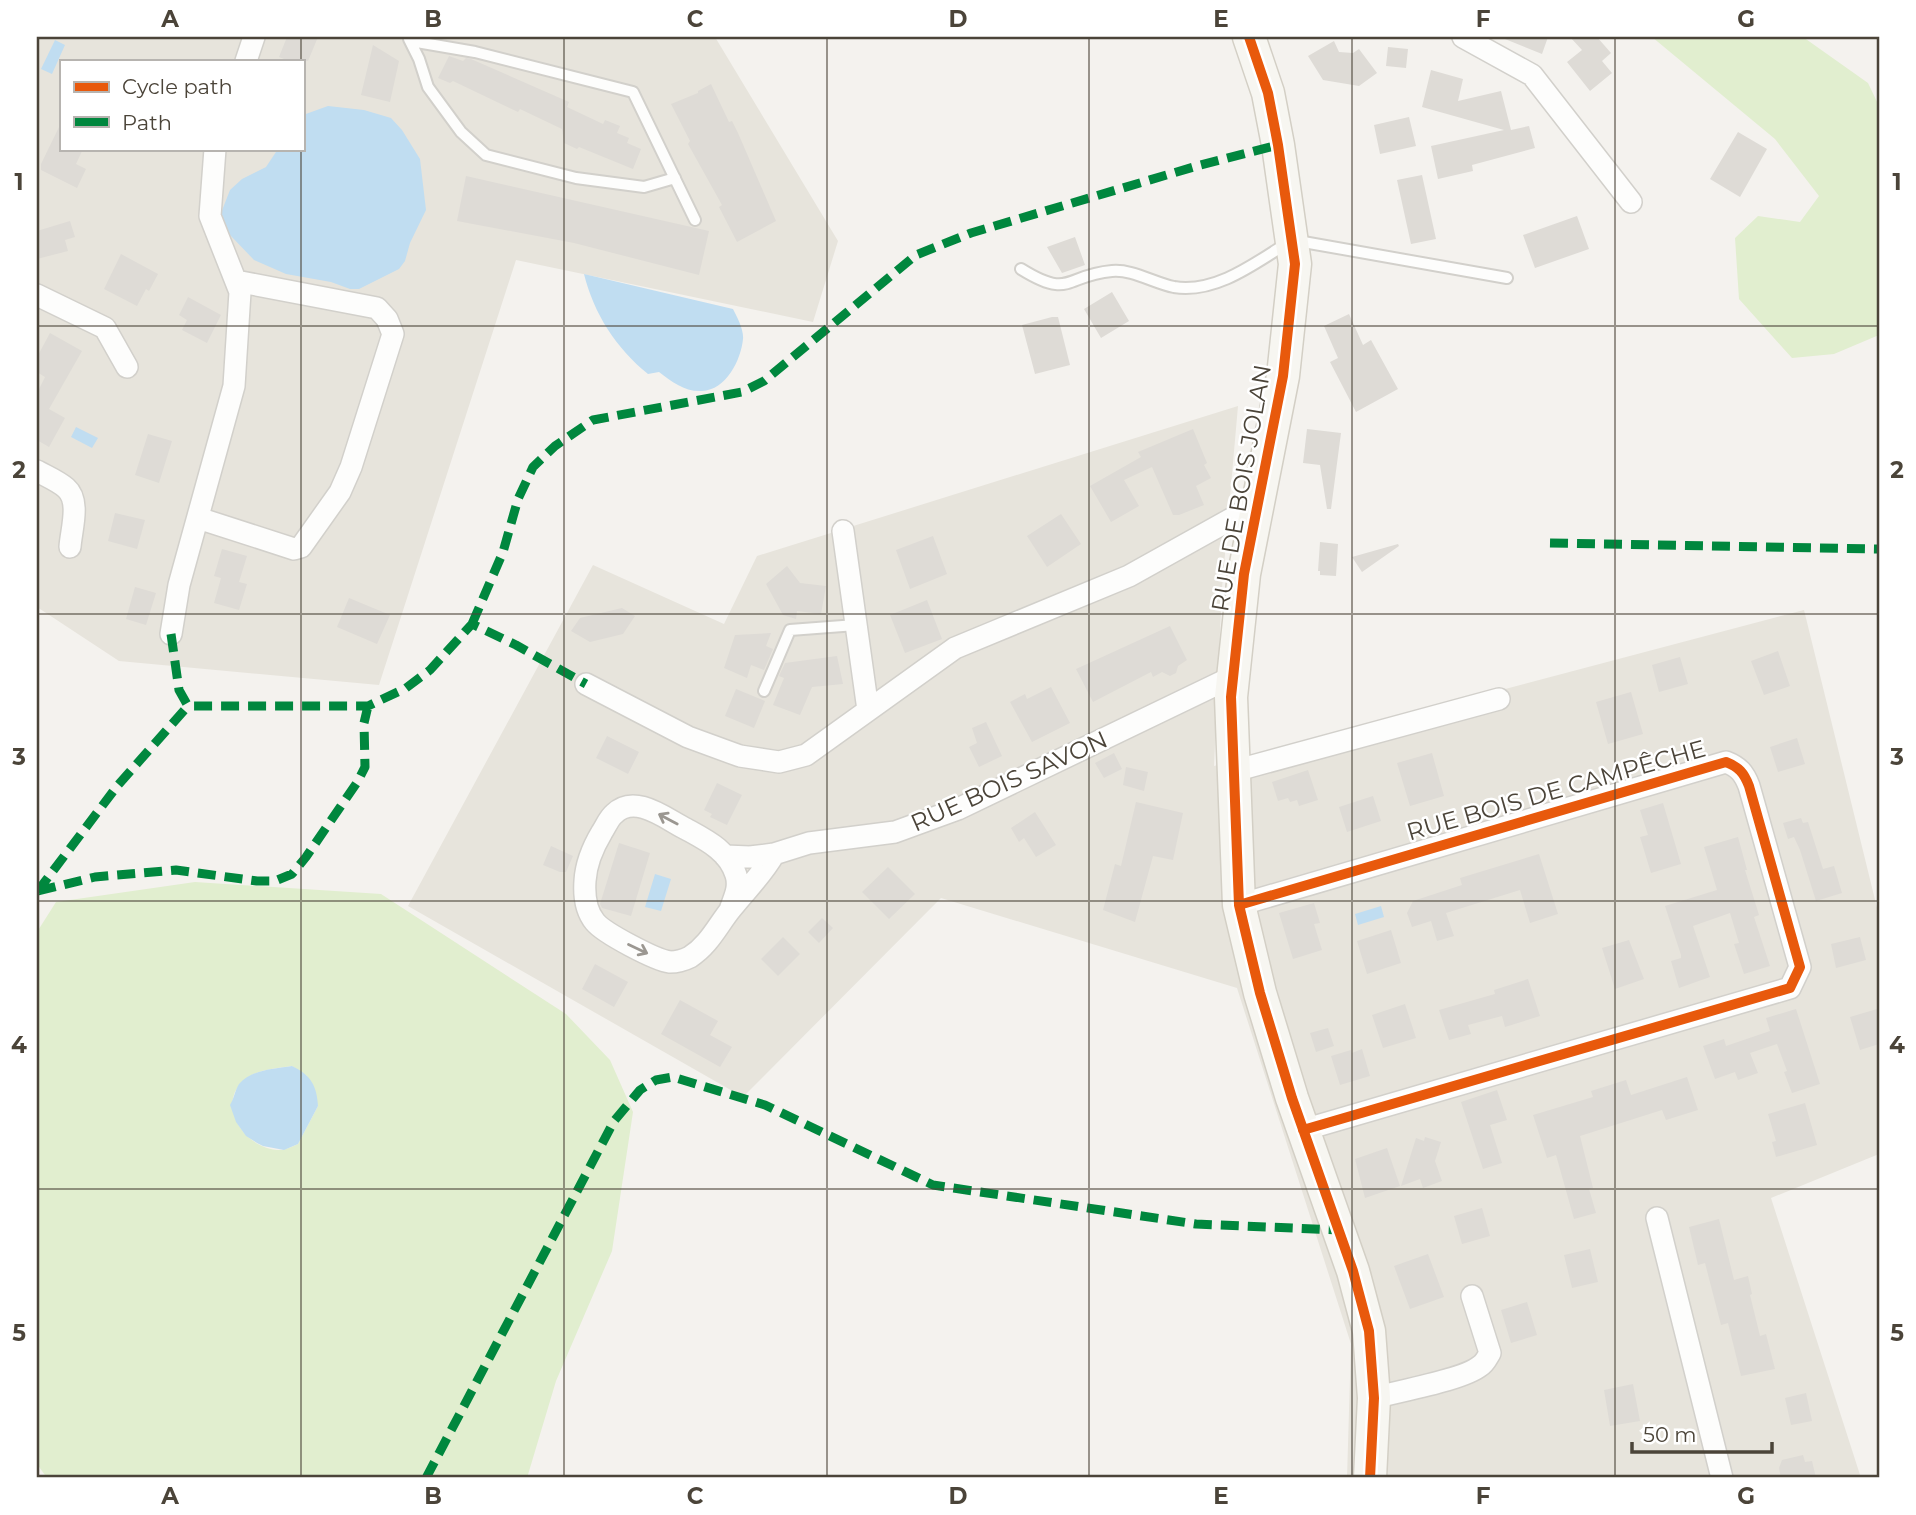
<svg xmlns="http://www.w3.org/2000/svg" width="1916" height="1515" viewBox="0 0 1916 1515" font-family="Montserrat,sans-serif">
	<rect width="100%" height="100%" fill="#f4f2ee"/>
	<path fill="#e7e4dc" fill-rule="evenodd" d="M37,37H715L838,241L813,322L516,260L379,685L119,661L37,607ZM61,61H303V149H61Z
		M1238,406L1222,588L1214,766L1804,610L1879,916V1154L1771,1198L1861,1478H1347L1351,1344L1237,988L941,898L743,1097L408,906L593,565L724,624L757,556Z"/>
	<path fill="#e1eecf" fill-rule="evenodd" d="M1652,37H1803L1868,83L1879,106V335L1834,354L1792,358L1739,299L1735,238L1758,216L1800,222L1819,196L1775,139Z
		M195,882L381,894L566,1014L610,1060L633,1112L612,1251L556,1381L527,1478H47L37,1464V932L56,902ZM292,1066L307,1076L318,1106L298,1144C293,1146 287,1149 282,1150C244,1152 211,1099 250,1076C262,1069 278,1068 292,1066Z"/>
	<path fill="#c0ddf1" d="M55,40L65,45L52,74L41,69Z
		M328,106L364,110L391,118L402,130L420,159L426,210L410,243L405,261L399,269L359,289H350L331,282L286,274L254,260L230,235L221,213L230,190L242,179L266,167L278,149H303V115Z
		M584,274L733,309C737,317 744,330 743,339C741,360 726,390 702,391C685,392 672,382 659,372L648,374C616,348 594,314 584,274Z
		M76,427L98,438L92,448L71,437Z
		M655,874L671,879L661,911L645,907Z
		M1381,906L1384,917L1358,925L1355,914Z
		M292,1066C311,1075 317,1086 318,1106L298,1144L284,1150L263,1146L257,1143L246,1136L236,1122L230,1105C234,1099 235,1090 239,1084C252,1069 275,1069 292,1066Z"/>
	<path fill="#dedbd6" d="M287,37H318L308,61H289L279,57Z
		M1500,37H1548L1542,54Z
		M1570,37H1597L1611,53L1602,61L1612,73L1590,91L1567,62L1582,50Z
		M1334,41L1339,52L1353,53L1359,49L1377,73L1359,86L1323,80L1308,56Z
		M373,45L399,61L390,102L361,95Z
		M1388,47L1408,49L1406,68L1386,66Z
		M449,56L463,61L466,58L471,59L569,102L567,107L603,124L605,120L620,126L617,133L629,138L627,143L641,149L633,169L579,147L577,149L564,143L562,129L520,109L518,112L453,81L450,83L438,78Z
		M1431,70L1463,79L1458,101L1501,91L1511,130L1529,126L1535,148L1472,165L1473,171L1438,179L1431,146L1504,130L1422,107Z
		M711,84L729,122L732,121L738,133L776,221L737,242L719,207L722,205L688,144L690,141L671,104L698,93V91Z
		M1409,117L1416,146L1380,154L1374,125Z
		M61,123V149H83L76,164L86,169L77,188L41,170V164Z
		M1738,132L1767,149L1740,197L1710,179Z
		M1422,175L1436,239L1411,244L1397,180Z
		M466,176L709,231L699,275L574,243L457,221Z
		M1577,216L1589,249L1535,268L1523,235Z
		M70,221L75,237L65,240L68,251L37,259V231Z
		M1075,237L1085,265L1062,273L1047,247Z
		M121,254L158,274L149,291L146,289L137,306L104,289Z
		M1112,292L1129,321L1101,338L1084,309Z
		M188,297L221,315L207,343L182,330L187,320L179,315Z
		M1349,314L1363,345L1371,340L1398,389L1356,412L1330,362L1338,358L1324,326Z
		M1052,317H1058L1070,365L1035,374L1022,325Z
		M50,333L82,351L49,409L65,418L49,447L37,440V393L45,377L37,372V357Z
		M1193,429L1207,463L1204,465L1211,478L1196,486L1204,505L1179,515H1173L1152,467L1124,480L1139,506L1111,522L1090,486L1141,457L1138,452Z
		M1307,429L1341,433L1331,509H1327L1320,465L1303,463Z
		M148,434L172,441L159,483L135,475Z
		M115,513L145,520L137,549L108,541Z
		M1061,514L1081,544L1047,567L1027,536Z
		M933,536L947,574L910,589L896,550Z
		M1320,542L1338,544L1336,576L1320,575V571H1318Z
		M1398,544L1399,546L1362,572L1352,557Z
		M222,549L247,556L239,582L247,584L239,610L214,603L221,578L214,576Z
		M787,566L800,583L826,586L821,614L797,611L796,619L783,615L766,584Z
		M135,587L156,593L146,625L126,619Z
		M349,598L390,615L377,644L337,627Z
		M927,600L942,639L905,653L890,615Z
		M622,608L635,616L623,634L590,642L571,631L580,618Z
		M1170,626L1187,660L1178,666L1176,673L1170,676L1162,672L1153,677L1151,672L1093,702L1076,669Z
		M771,633L766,646L773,649L764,670L751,665L747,678L724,668L735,635Z
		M1778,651L1790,686L1764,695L1751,661Z
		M837,656L843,684L812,687L800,715L773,705L784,678L779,676L785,663Z
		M1680,657L1688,684L1659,692L1652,665Z
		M1051,687L1070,723L1032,742L1010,702L1025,694L1027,699Z
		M736,689L765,701L754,728L725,716Z
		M1631,692L1643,734L1608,744L1596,702Z
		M986,722L1002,756L979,767L969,747L977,743L972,728Z
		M607,736L639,752L628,774L596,758Z
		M1797,738L1805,764L1778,772L1770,747Z
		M1114,753L1122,769L1104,778L1095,763Z
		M1432,753L1444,796L1410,806L1397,763Z
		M1126,767L1148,772L1144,791L1123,785Z
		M1308,770L1318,800L1299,806L1297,800L1290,802L1288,798L1278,801L1272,782Z
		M717,783L742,795L727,825L710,817L712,814L704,810Z
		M1373,796L1381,821L1347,832L1339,807Z
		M1136,802L1183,813L1173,860L1153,856L1135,922L1103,910L1115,864L1121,866Z
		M1663,803L1681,864L1651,873L1640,837L1648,835L1640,810Z
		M1035,812L1056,845L1036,857L1024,838L1019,842L1011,828Z
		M1801,818L1803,823L1808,822L1823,869L1834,866L1842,893L1816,901L1800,850L1794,837L1788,839L1783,823Z
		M1738,837L1747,870H1745L1759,915L1754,917L1770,966L1744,974L1734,944L1739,943L1730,913L1693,926L1710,977L1679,988L1671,961L1681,958V955L1665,906L1717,890L1704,847Z
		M619,843L650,853L631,916L602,908L600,904Z
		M551,846L573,856L566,872H560L543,865Z
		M1539,854L1558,914L1530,923L1520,890L1446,913L1454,936L1437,941L1431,921L1412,927L1407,913L1413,901L1462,885L1460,878Z
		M888,867L915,894L889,919L862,892Z
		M1314,903L1320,923L1314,924L1322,950L1293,959L1279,913Z
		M822,918L833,928L819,943L808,932Z
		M1391,930L1401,963L1367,974L1357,941Z
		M783,937L800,954L778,976L761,959Z
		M1860,937L1866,960L1836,968L1831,944Z
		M1629,940L1644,979L1615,989L1602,948Z
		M595,964L628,982L614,1007L582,989Z
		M1528,979L1540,1016L1505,1027L1502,1016L1468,1025L1471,1034L1449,1040L1439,1010L1495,994L1494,990Z
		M680,1000L718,1021L710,1035L732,1047L720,1067L661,1034Z
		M1405,1004L1416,1038L1383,1048L1372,1015Z
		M1796,1009L1820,1084L1792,1093L1784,1072L1787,1071L1777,1044L1750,1053L1758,1073L1738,1080L1735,1072L1715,1079L1703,1046L1724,1039L1726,1046L1770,1031L1766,1018Z
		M1877,1009L1879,1018V1044L1860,1050L1850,1017Z
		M1328,1028L1334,1046L1316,1052L1310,1033Z
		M1362,1049L1370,1076L1340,1085L1331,1056L1351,1050L1352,1053Z
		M1687,1077L1698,1110L1666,1120L1662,1110L1580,1136L1593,1188L1589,1189L1596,1213L1574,1219L1556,1155L1547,1158L1533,1115L1593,1097L1591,1091L1626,1080L1631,1095Z
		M1497,1090L1507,1120L1490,1125L1502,1163L1483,1169L1461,1102Z
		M1805,1103L1817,1145L1776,1157L1772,1142L1776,1141L1768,1114Z
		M1425,1137L1441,1142L1435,1161L1442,1181L1423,1188L1420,1179L1401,1186L1416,1138L1424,1141Z
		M1387,1148L1400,1186L1365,1198L1355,1159Z
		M1482,1208L1490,1236L1462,1244L1454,1216Z
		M1719,1219L1734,1280L1748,1276L1752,1294L1750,1295L1760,1336L1766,1334L1775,1369L1741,1376L1728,1323L1721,1325L1705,1263L1698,1265L1689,1227Z
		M1590,1249L1598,1282L1572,1288L1564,1255Z
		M1428,1254L1444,1297L1410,1309L1394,1266Z
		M1527,1302L1537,1335L1511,1343L1501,1310Z
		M1633,1384L1640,1421L1610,1426L1604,1390Z
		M1806,1393L1812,1421L1791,1425L1785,1398Z
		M1803,1455L1805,1462L1812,1461L1816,1478H1781L1779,1468L1782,1460Z"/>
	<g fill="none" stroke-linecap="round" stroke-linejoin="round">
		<g stroke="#d2d0cb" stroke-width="14">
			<path id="lane" d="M409,39L419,59L428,87L461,132L486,155L576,178L644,187L675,178
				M411,41L475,52L633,92L695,220
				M1021,269C1071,300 1065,275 1112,271C1132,269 1154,283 1174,287C1217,294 1258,261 1292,240L1507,278
				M764,691L790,630L856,625"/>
		</g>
		<g stroke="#d2d0cb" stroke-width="24">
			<path id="street" d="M1463,37L1532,75L1631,202
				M246,61L254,37
				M37,295L105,328L127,367
				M37,471C46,476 58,481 66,488C81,501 71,530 70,547
				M198,518L294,549L301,547L340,492L351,467L393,334L387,319L377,308L236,281
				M843,531L868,710
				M171,634L179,585L234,386L240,292L210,216L215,149
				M586,684L688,737L740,756L779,762L806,755L955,648L1129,576L1258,504
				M1234,771L1499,699
				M725,856L750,857L774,854L809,843L895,832L958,809L1234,676
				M1239,905L1726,762C1739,767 1744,773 1749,786L1800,967L1790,988L1303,1130
				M730,910C734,898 740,888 736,875C729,851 706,840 686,829C666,819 635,793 614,814C609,818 606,826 602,832C593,847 586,863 585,881C584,895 586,911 595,922C604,933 655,960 670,962C676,962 684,960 690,957C709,945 718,925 731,909C746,890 763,874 774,854
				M1657,1218L1722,1478
				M1374,1398C1398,1391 1463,1380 1480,1366C1485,1363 1487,1358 1490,1353L1472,1296"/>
		</g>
		<g stroke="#d3cfc5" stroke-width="35">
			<path id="secondary" d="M1249,37L1268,93L1278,145L1295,264L1283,376L1244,574L1231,697L1239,905L1260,993L1292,1098L1353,1271L1369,1331L1374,1398L1370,1478"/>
		</g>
		<use href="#lane" stroke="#fdfdfc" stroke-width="10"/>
		<use href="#street" stroke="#fdfdfc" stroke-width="21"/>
		<use href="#secondary" stroke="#f7f6f1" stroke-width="32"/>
		<path stroke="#00873e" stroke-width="9" stroke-dasharray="18 9" stroke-linecap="butt" d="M1550,543L1879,549
			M472,624L503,552L518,499L533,467L555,446L593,420L742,392L764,381L916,255L971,233L1197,166L1278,145
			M171,634L179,690L188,706H368L406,688L430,670L472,624L516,645L586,684
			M38,891L95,877L176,870L257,881H275L292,874L306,857L358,781L365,767L364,723L368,706
			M37,892L118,785L188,706
			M426,1478L614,1121L640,1090L656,1080L673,1077L765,1105L933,1185L1196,1224L1339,1230"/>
		<g stroke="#fff" stroke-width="15">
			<path id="cycleway" d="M1249,37L1268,93L1278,145L1295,264L1283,376L1244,574L1231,697L1239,905L1260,993L1292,1098L1353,1271L1369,1331L1374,1398L1370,1478
				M1239,905L1726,762C1739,767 1744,773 1749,786L1800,967L1790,988L1303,1130"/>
		</g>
		<use href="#cycleway" stroke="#e8590c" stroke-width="10"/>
	</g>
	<defs><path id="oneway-shaft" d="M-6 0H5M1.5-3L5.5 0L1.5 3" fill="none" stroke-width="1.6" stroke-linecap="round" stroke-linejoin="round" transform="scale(1.75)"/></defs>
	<g stroke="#9b9791">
		<use href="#oneway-shaft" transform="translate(668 819) rotate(-152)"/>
		<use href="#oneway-shaft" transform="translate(638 949) rotate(25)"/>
	</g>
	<path fill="none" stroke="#4b4439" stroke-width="2" stroke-opacity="0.55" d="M301,37V61M564,37V1478M827,37V1478M1089,37V1478M1352,37V1478M1615,37V1478M301,149V1478M37,326H1879M37,614H1879M37,901H1879M37,1189H1879"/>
	<g text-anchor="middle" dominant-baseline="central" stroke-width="5" stroke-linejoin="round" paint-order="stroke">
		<g font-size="24" fill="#4b4439" stroke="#fff">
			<text transform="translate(1241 488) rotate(-80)">RUE DE BOIS JOLAN</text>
			<text transform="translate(1009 781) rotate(-24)">RUE BOIS SAVON</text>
			<text transform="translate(1556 790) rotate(-16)">RUE BOIS DE CAMPÊCHE</text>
		</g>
	</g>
	<rect width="1916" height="1515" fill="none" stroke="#ffffff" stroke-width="77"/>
	<rect x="60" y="60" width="245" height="91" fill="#ffffff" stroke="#b7b4b0" stroke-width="2"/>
	<rect x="74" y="82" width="35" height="10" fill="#e8590c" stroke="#b7b4b0" stroke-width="2"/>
	<text x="122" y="94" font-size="21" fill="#4b4439">Cycle path</text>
	<rect x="74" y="117" width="35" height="10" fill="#00873e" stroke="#b7b4b0" stroke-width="2"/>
	<text x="122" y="130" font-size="21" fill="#4b4439">Path</text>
	<path d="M1632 1442v10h140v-10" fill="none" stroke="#4b4439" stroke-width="3.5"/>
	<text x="1643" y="1442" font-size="21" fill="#4b4439" stroke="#ffffff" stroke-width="5" paint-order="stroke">50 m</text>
	<rect x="38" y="38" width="1840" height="1438" fill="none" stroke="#4b4439" stroke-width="2.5"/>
	<g font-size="23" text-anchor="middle" font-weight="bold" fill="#4b4439">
		<text x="170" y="27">A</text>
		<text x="433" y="27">B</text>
		<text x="695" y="27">C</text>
		<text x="958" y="27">D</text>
		<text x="1221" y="27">E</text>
		<text x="1483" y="27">F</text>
		<text x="1746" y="27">G</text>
		<text x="19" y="190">1</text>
		<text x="1897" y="190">1</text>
		<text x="19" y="478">2</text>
		<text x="1897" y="478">2</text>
		<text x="19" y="765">3</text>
		<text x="1897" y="765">3</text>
		<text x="19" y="1053">4</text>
		<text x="1897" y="1053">4</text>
		<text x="19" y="1341">5</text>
		<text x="1897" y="1341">5</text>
		<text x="170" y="1504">A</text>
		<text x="433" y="1504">B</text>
		<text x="695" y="1504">C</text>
		<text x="958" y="1504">D</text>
		<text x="1221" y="1504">E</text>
		<text x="1483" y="1504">F</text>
		<text x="1746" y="1504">G</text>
	</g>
</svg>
